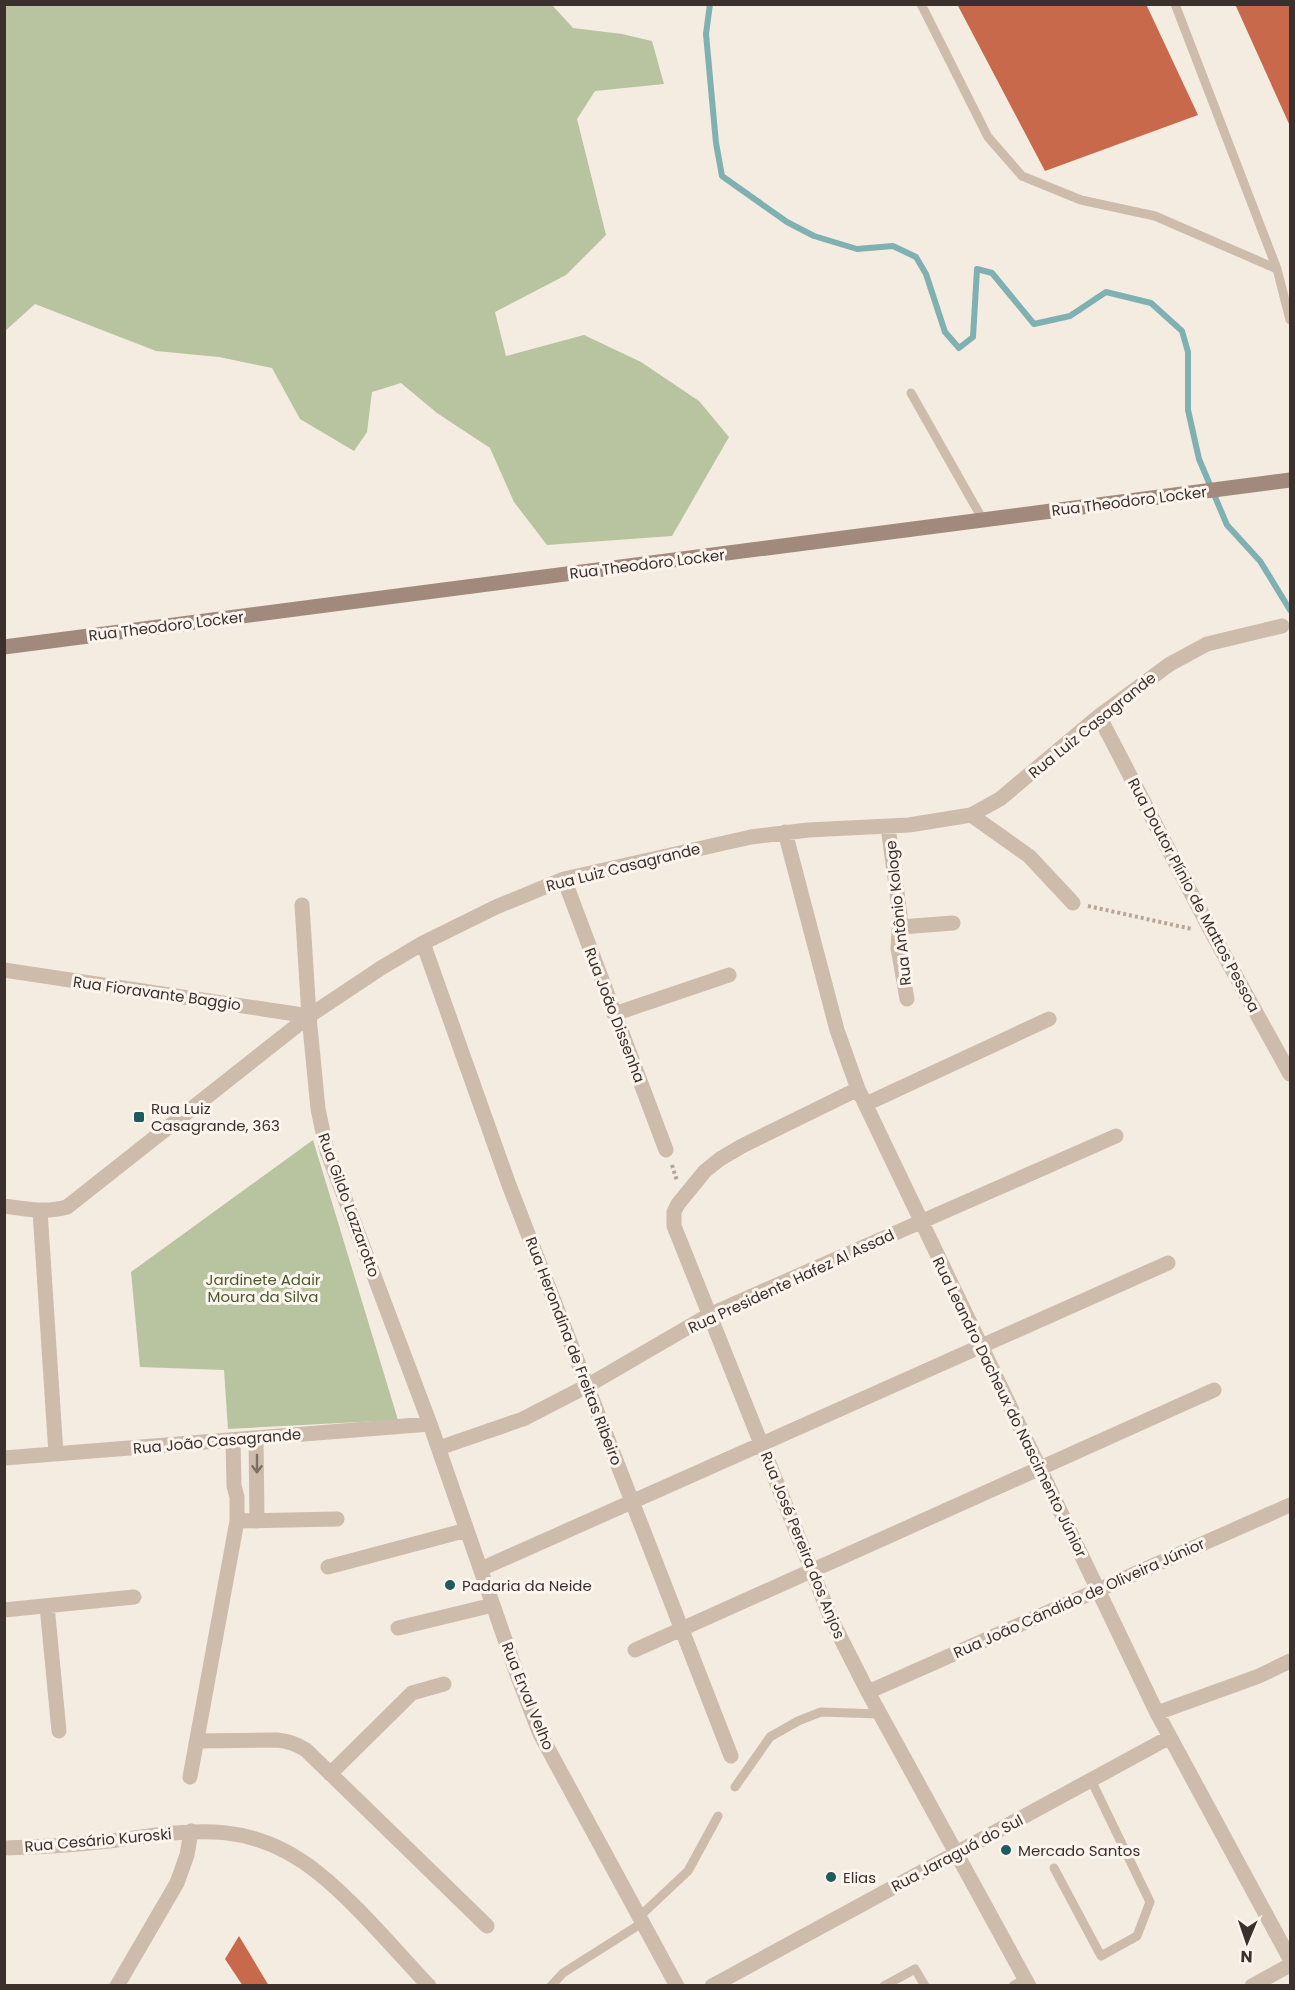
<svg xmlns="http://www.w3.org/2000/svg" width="1295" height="1990" viewBox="0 0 1295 1990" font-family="Poppins,sans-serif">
	<rect width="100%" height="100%" fill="#f4ebe1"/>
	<path fill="#b8c4a0" d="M5,4L552,5L573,28L622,34L652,41L664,84L595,91L577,119L606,235L566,275L495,312L506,356L584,335L641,362L699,401L729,437L672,536L547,545L514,502L490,448L437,413L401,383L372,392L367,432L354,451L300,419L272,368L219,357L156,351L35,304L5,331Z
		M313,1140L398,1420L228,1429L224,1370L140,1367L131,1272Z"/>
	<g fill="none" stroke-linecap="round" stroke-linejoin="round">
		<path stroke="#7fb0b2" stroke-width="6" d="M710,4L706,34L716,143L722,176L787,222L814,236L857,249L893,246L916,257L926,274L945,332L959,348L973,337L977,269L992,273L1034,324L1070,316L1106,292L1151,303L1182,331L1188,352V410L1199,459L1227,525L1260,561L1290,610"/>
	</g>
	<path fill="#c8694b" d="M957,4H1146L1198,115L1045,171Z
		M1235,4H1290V126Z
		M239,1936L269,1986H243L225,1959Z"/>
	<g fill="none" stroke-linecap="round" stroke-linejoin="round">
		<path stroke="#b9a596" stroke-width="4" stroke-dasharray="3 3" stroke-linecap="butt" d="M1088,906L1192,929
			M672,1165L677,1181"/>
		<path stroke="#cdbbac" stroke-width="9" d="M921,4L988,137L1022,176L1081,200L1155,216L1277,269
			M1175,4L1277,269L1290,320
			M911,393L983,520
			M735,1787L770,1737L798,1721L821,1712L880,1714
			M1054,1868L1101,1956L1137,1936L1150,1902L1091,1780
			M639,1917L688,1871L718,1816
			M551,1986L563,1973L642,1923
			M884,1986L915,1969L925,1986
			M1013,1986L1025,1979"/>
		<path stroke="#cdbbac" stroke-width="15" d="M1099,716L1212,933L1290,1074
			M971,815L1029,856L1073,903
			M888,827L900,915L898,948L907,999
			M785,832L837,1030L858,1089L1157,1713L1290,1959
			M564,879L666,1150
			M302,905L309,1016L318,1109L327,1151L430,1424L518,1677L540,1734L677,1986
			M900,927L953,923
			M423,943L509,1185L731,1756
			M4,970L309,1016
			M614,1014L729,975
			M858,1089L742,1146L720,1159L705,1171L678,1204L674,1212V1226L832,1621L868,1692L1029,1986
			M866,1104L1049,1019
			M4,1206C26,1209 46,1213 67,1207L309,1016L381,968L423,943L496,907L564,879L751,837L808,830L909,825L971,815L1000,799L1099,716L1170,664L1207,644L1282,626
			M40,1211L56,1454
			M256,1438L257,1521
			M439,1448L523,1419L587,1386L709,1315L1116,1136
			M4,1458L430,1424
			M237,1521L337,1519
			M328,1567L467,1530
			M481,1569L1168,1263
			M47,1606L59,1731
			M4,1610L134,1597
			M398,1628L493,1605
			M635,1650L1214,1390
			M868,1692L1290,1505
			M1157,1713L1259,1676L1290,1661
			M197,1741L277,1740C289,1741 297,1744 306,1750L487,1926
			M330,1774L412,1693L444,1684
			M190,1777L237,1521V1497L234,1486L233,1440
			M4,1848C39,1847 74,1845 109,1841C189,1831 248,1817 317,1872C356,1903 394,1949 429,1986
			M117,1986L177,1883L187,1855L191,1831
			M712,1986L1170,1737
			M1252,1986L1290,1965"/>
		<path stroke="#a18a7d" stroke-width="15" d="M4,647L1290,480"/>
	</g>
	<defs><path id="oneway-shaft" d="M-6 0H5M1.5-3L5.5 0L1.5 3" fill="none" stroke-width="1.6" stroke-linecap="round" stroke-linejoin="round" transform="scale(1.5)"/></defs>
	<use stroke="#7d6f65" href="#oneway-shaft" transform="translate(257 1464) rotate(90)"/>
	<g fill="#1f5a5e" stroke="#fbf5ee" stroke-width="2">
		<rect x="133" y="1111" width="12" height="12" rx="3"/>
		<circle cx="450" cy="1585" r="6"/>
		<circle cx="1006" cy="1850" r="6"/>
		<circle cx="831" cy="1877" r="6"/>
	</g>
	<g text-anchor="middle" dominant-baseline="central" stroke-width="6" stroke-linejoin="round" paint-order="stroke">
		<g font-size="15" fill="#3b302b" stroke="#fbf5ee">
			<text transform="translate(1129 501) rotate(-7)">Rua Theodoro Locker</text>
			<text transform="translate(647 564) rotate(-7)">Rua Theodoro Locker</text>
			<text transform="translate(166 626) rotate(-7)">Rua Theodoro Locker</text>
			<text transform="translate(1092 725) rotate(-39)">Rua Luiz Casagrande</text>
			<text transform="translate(623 867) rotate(-14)">Rua Luiz Casagrande</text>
			<text transform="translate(1194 895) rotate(62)">Rua Doutor Plínio de Mattos Pessoa</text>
			<text transform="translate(898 913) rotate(-96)">Rua Antônio Kologe</text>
			<text transform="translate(157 993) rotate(8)">Rua Fioravante Baggio</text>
			<text transform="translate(615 1015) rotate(69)">Rua João Dissenha</text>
			<text transform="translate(349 1205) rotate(70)">Rua Gildo Lazzarotto</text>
			<text transform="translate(791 1281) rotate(-25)">Rua Presidente Hafez Al Assad</text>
			<text transform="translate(574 1351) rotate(69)">Rua Herondina de Freitas Ribeiro</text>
			<text transform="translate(1010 1407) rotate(64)">Rua Leandro Dacheux do Nascimento Júnior</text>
			<text transform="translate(217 1441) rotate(-5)">Rua João Casagrande</text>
			<text transform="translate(803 1545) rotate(68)">Rua José Pereira dos Anjos</text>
			<text transform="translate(1079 1598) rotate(-24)">Rua João Cândido de Oliveira Júnior</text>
			<text transform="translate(528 1696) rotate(68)">Rua Erval Velho</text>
			<text transform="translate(98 1840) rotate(-5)">Rua Cesário Kuroski</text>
			<text transform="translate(957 1853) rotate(-28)">Rua Jaraguá do Sul</text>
		</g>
		<g font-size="15" fill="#3b302b" stroke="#fbf5ee" text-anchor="start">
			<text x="151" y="1108">Rua Luiz<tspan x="151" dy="17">Casagrande, 363</tspan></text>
			<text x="462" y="1585">Padaria da Neide</text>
			<text x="1018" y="1850">Mercado Santos</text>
			<text x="843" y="1877">Elias</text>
		</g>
		<g font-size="15" fill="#4a5a2e" stroke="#fbf5ee">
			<text x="263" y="1279">Jardinete Adair<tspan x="263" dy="17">Moura da Silva</tspan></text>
		</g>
	</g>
	<rect width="1295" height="1990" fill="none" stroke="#3b302b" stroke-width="12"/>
	<g transform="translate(1247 1942) rotate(182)" stroke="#fbf5ee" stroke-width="4.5" paint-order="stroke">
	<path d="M0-4.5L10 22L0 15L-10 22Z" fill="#3b302b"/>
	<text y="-9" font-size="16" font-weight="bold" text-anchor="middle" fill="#3b302b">N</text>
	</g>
</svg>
